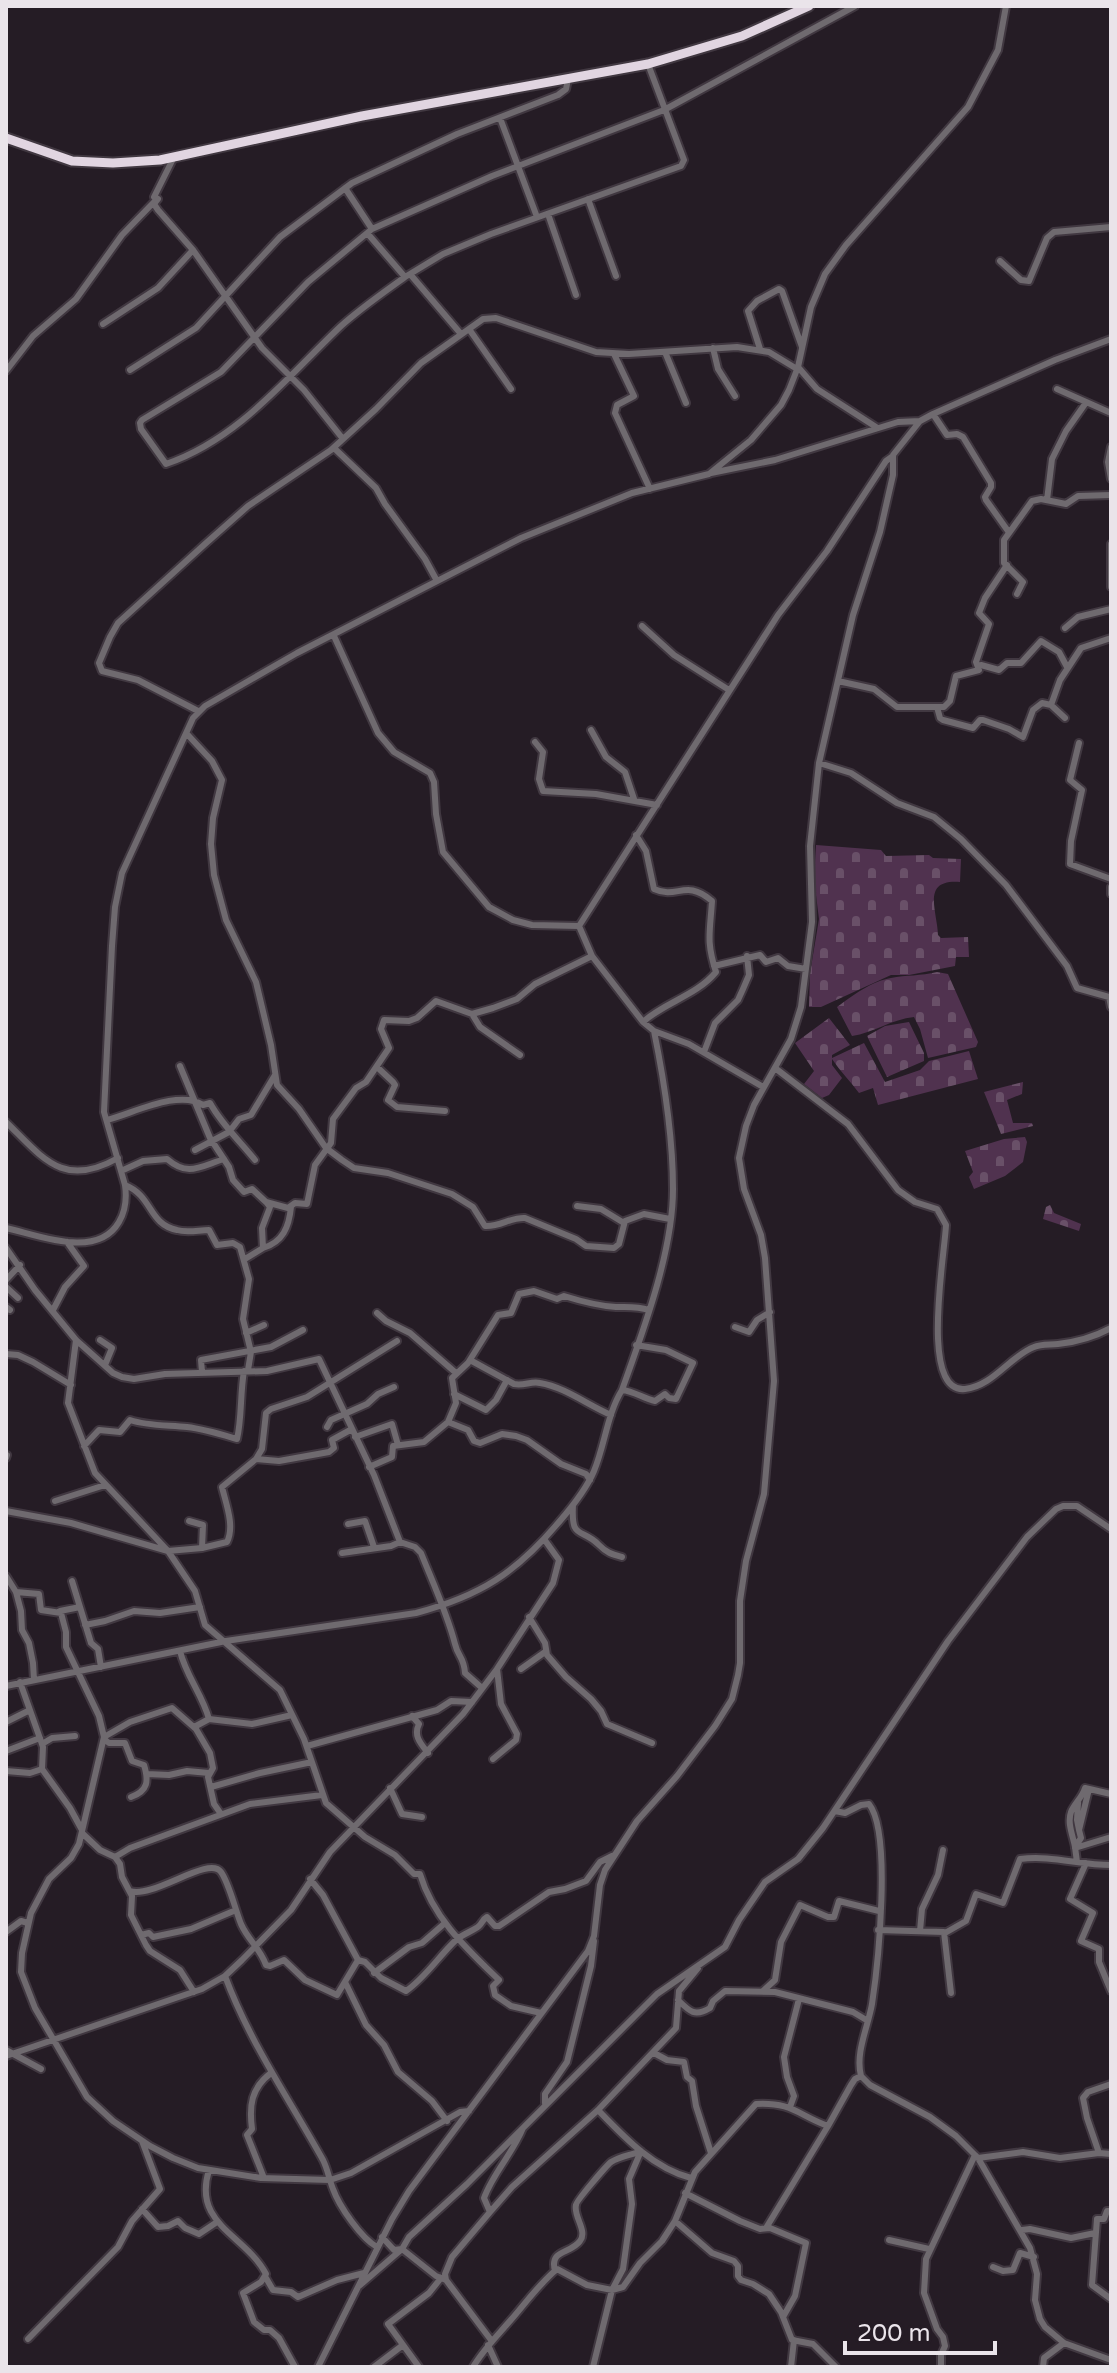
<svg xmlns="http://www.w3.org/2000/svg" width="1117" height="2373" viewBox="0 0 1117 2373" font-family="'Varela Round',sans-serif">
	<defs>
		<pattern id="cemetery-stones" width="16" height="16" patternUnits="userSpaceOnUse" patternTransform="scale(2)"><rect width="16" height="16" fill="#50324f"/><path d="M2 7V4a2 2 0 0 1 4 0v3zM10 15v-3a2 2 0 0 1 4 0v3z" fill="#695068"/></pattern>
	</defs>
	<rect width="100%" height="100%" fill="#251c25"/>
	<path fill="url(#cemetery-stones)" d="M816,845L881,850L886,856L929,855L933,858L961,859L960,882C921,879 937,910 938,935L941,938L968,937L969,957H956L955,966L909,975H891L821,1007H809L810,973L819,919L814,879Z
		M937,972L948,974L978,1042L976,1047L928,1058L920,1029L914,1017C892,1019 873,1033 852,1036L837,1007C852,996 872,981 891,978C906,975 921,976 937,972Z
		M829,1018L850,1045L832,1055V1058L864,1043L885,1082L920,1070L929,1061L969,1051L978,1079L878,1105L873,1088L859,1093C850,1081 840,1071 832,1059V1065L842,1078L829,1095L822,1098L804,1084L814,1071L795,1043Z
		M909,1022L924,1053V1061L887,1077L867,1036L885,1026Z
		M1023,1082L1022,1094L1007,1100L1013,1123H1032L1033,1126L1001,1134L984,1092Z
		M1025,1137L1027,1142L1023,1162L1005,1176L974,1189L969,1177L973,1172L965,1151L1004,1139Z
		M1050,1205L1054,1213L1081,1224L1079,1231L1043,1219L1046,1207Z"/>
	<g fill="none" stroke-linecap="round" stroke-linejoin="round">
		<g stroke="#413841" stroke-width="10">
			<path id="minor" d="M500,118L537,217
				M174,157L154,197L158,199L154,204L158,210L193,250L262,348L304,390L343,439
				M345,188L372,229
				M588,199L616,276
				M548,214L576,295
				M368,234L405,277L443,254L491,234L681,166L684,160L648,64
				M1000,261L1021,280L1029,281L1047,238L1054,232L1111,227
				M410,274L461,334
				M405,277C383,293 361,308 341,326C287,377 239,439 166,464L141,429L140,423L142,420L221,372L308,282L372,229L492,176L664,110L855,6
				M103,324L158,288L193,250
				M469,329L511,389
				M713,348L718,369L735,396
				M760,349L748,311L757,301L779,289L782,291L802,347
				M665,352L686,403
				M614,354L634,396L617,405L615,413L650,489
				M798,367L817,389L876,427
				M130,370L196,328L280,237L352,183L457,134L558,95L566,89L568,79
				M6,371L33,336L76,299L122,235L155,201
				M1057,389L1111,413
				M933,414L947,435L957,434L963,437L991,483V487L985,497L986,500L1008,531
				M1111,447L1108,462L1111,479
				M334,448L376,488L385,504L425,559L437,581
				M711,473L775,460L898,422L920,421
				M1047,500L1052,459L1066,431L1085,404
				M1111,544V587
				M1017,594L1023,582L1004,563V540L1032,501L1041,499L1066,504L1078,496L1111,495
				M642,626L674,655L729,690
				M1065,628L1078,617L1111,609
				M334,636L378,733L394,752L430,773L434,782L436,814L443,852L489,907L513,920L532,925L579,926
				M978,668L981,665L999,670L1007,663H1021L1041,641L1059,652L1067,667
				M838,681L874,689L897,707H944L950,701L956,676L979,670L976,662L989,624L979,613L985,598L1007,565
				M937,707L940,718L943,720L973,728L980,720H983L1009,729L1023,737L1033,710L1042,703L1051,705
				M198,711L138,680L102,671L99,663L110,637L118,623L205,544L248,506L331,450L376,409L421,363L483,319L496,318L596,352L629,354L737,347L769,352L797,369
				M1065,718L1051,705L1060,680L1081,648L1111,638
				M591,730L606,757L625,772L634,799
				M187,734L212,761L222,780L213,818L211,844L214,875L226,920L256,982L271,1045L277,1085L299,1109L326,1148L342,1160L354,1168L388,1173L452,1194L473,1207L485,1226C500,1227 511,1217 525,1218L576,1239L586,1246L614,1248L619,1244L625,1221L644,1214L670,1219
				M535,742L543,752L539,779L543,791L596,794L657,805
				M1079,743L1070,780L1082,790L1071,841L1070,864L1111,879
				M819,763L851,773L897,803L934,817L961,839L1006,885L1067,966L1077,988L1109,997L1111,1007
				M636,835L646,851L654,889C678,900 685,878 712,901C710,933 706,941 716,972C696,996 665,1002 643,1022
				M1111,887V894
				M714,966L760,955L766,962L778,958L788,966L806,969
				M472,1014L480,1027L520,1055
				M704,1052L715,1023L738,1000L743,989L749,975L747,956
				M180,1066L210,1138L229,1167L233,1180L244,1192L252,1189L266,1202L288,1208L295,1203L307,1204L315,1165L331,1143L333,1119L356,1088L366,1082L389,1048L381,1029L384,1020L409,1021L417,1018L436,1001L472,1014L493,1008L517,999L535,984L592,956
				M377,1067L393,1082L395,1085L388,1100L397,1107L445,1111
				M775,1068L848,1124L898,1190L915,1202L937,1209L946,1225C945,1253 919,1394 965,1389C993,1386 1010,1356 1034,1347C1041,1344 1050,1345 1058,1344C1077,1342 1094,1337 1111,1328
				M763,1087L689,1044L654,1031L643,1022L592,956L579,926L778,615L827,551L886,461L893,456
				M107,1120C134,1113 179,1089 203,1105L210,1103C222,1125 240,1141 255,1160
				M6,1122C43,1158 63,1189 118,1158
				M195,1150L229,1132L239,1119L251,1115L275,1075
				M121,1171L143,1161L167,1159C188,1177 199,1167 224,1159
				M125,1185C153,1196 148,1224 177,1230C187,1233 199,1230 209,1230L217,1245L233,1243L240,1247L249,1279L243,1319L251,1352L248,1370
				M577,1206L601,1209L624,1223
				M6,1228C38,1235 97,1260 119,1222C126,1210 127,1199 125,1185L104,1112L112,946L115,907L122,873L193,718L205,706L297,653L521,538L632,493L709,474L751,440L781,405L789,390L798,367L811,307L825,274L846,245L968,107L998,50L1006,6
				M6,1248L35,1290L76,1340L113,1373L122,1377L134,1379L165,1374L267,1371L319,1359L374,1475L400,1542L415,1547L421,1553C433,1583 447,1613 455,1644C458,1657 464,1657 465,1673L482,1688
				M263,1248C283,1242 289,1227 291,1207
				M245,1259L263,1248L262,1228L270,1207L266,1202
				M6,1280L20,1265
				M6,1287L18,1298
				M6,1307L10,1310
				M53,1310L65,1287L84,1266L67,1242
				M377,1313L386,1321L410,1333L456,1373
				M735,1327L749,1332L757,1320L770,1312
				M246,1333L264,1325
				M76,1340L68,1403L95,1473L168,1551L202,1548L227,1542C235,1526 226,1504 222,1487L256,1459L279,1461L329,1452L334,1448L332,1440L352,1429
				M100,1340L112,1348L105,1365
				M6,1354L18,1355L33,1362L71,1385
				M470,1360L514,1384C524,1386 531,1381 540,1383C565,1387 589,1406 611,1415
				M202,1372L201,1360L271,1347L303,1330
				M622,1390C634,1391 644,1399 655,1401L665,1394L669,1398L676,1399L693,1363L666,1350L636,1345
				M454,1394L486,1410L496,1400L507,1380
				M448,1422L468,1430L474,1441L480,1443L502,1434L516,1436L527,1440L561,1464L586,1474L590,1480
				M327,1427L331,1420L367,1404L378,1394L394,1387
				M355,1437L392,1424L398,1445
				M84,1446L99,1430L120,1432L130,1420C147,1426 169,1425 187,1427C204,1429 220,1434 237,1439C242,1418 240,1394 244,1371
				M6,1458L7,1455
				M256,1459L262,1449L266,1413L271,1409L307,1397L397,1341
				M369,1467L392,1457L393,1446L424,1442L448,1422L456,1403L452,1378L468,1363L498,1315L511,1313L519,1294L534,1291L557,1299L564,1296C580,1301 599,1306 616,1307C628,1307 637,1306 649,1310
				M55,1501L105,1485
				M573,1505C571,1541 581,1527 599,1545C607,1553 611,1554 622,1557
				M6,1511L71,1523L168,1551L195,1591L205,1625L280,1690L304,1739L326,1803L365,1837L395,1855L414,1874H420C433,1918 467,1949 499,1980L493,1986L495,1995L511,2006L541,2013
				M189,1521L203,1525L202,1548
				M348,1524L365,1521L374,1547
				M342,1553L391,1546L400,1542
				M6,1576L16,1592L21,1611L22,1630L29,1643L33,1663L34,1680
				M72,1581L91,1643L98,1649L101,1667
				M16,1592L39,1594L41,1610L61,1613L66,1632V1647L99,1716L104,1737L79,1844L71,1858L49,1879L31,1913L22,1953L21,1972L35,2008L87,2097L113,2121L150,2146L173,2158L198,2168L261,2178L330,2180L351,2173L460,2112L469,2111
				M60,1611L80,1607
				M529,1617L545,1643L547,1655L566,1677L591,1699L601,1711L607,1724L652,1743
				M85,1625L105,1621L134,1611L160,1613L200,1607
				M180,1651C186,1676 202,1694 209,1719L196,1726V1729L210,1753L213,1768L208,1777L214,1804L221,1814
				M521,1669L545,1652
				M20,1682L43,1747L42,1769L70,1808L82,1830
				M6,1686L226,1641L416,1613C480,1596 516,1573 559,1522C572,1507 586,1490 594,1471C605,1445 607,1414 622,1390C643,1331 673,1252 673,1189C673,1139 664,1080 654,1031
				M412,1716L419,1724C413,1736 421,1744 428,1753
				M209,1719L252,1724L292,1715
				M6,1722L28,1711
				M104,1737L130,1722L172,1708L196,1729
				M104,1739L109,1743H125L132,1761L144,1765C149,1781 148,1791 131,1797
				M42,1744L52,1738L75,1736
				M307,1746L437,1710L451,1701L472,1702
				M6,1751L40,1738
				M493,1759L516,1740L517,1734L501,1704L497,1669
				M6,1771L30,1773L42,1769
				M147,1774L169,1775L187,1771L209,1773
				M211,1787L260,1773L312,1762
				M390,1788L402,1814L422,1817
				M1078,1803L1077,1820L1079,1830
				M835,1811L845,1813L861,1805L869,1804C892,1833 878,1965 872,2004C868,2027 855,2053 861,2076L870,2085L930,2117L956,2136L978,2158L1030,2248L1037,2274L1035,2300L1040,2319L1045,2327L1064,2343L1111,2360
				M82,1833L100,1850L115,1857L120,1864L122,1877L132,1896L131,1915L146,1945L150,1951L180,1970L194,1992
				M1075,1847C1073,1836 1067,1823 1071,1812C1074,1804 1082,1798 1085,1788L1111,1794
				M1075,1848L1111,1837
				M115,1857L130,1848L250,1804L322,1795
				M1077,1862L1075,1847L1081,1838L1079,1830L1089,1789
				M1086,1863L1070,1899L1093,1913L1081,1941L1099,1949V1962L1111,1991
				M310,1879L323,1895L358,1960L365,1962L381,1978L406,1991C425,1978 439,1956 456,1940C463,1934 473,1931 479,1926C482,1923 483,1919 487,1917L495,1926H499L549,1892L565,1889L586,1881L600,1862L612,1856
				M130,1891C153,1899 209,1855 221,1872C229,1883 235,1909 241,1924C248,1940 260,1948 266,1965L270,1966L284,1960L305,1980L337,1995L358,1960
				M878,1930L944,1932L951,1993
				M920,1931L922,1909L938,1875L943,1850
				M6,1932L21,1921L28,1923
				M945,1933L966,1921L976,1894L1003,1903L1020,1859C1052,1855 1079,1865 1111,1865
				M141,1935L149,1933L153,1937L191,1929L236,1910
				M374,1973L409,1947L422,1943L445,1923
				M225,1976C249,2041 289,2099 323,2160C328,2170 329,2179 333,2189C339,2206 361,2238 377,2247
				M345,1982L366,2025L384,2045L398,2072L432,2101L447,2121
				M763,1991L775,1980L781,1942L800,1905L828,1917H834L839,1901L879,1911
				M678,2000C690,2012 695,2017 710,2008L713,2001L725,1991L775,1992L853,2012L868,2021
				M6,2050L41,2069
				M654,2053L667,2060L684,2062L687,2077L692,2081L696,2106L711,2153
				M6,2056L202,1989L225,1976L242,1960L291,1910L330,1852L463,1714L497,1669L553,1583L559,1560L544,1539
				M545,2103V2094L567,2062L591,1966L594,1941
				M790,2107L794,2096L787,2077L784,2057L799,1999
				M598,2110C625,2138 653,2168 691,2178
				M1099,2153L1087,2118L1083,2098L1088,2092L1111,2084
				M978,2158L1023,2152L1060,2158L1099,2153L1111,2154
				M209,2170C192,2225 245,2234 266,2274L261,2282L243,2293L254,2322L264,2330H270L279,2338L295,2367
				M264,2178L247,2135L252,2129C249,2106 251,2088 271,2073
				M685,2193L740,2221L760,2229L770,2228L806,2243L795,2296L783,2317
				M142,2209L158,2227L168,2226L178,2221L185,2228L199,2234L217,2222
				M1111,2211H1107L1104,2219H1097L1092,2285L1111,2299
				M490,2212L512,2187L598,2110L676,2028L679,1991L698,1968
				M675,2221L712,2253L734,2261L738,2266V2276L741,2280L753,2284L769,2294L781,2312L792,2340L813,2344L836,2367
				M766,2228L828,2126
				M1022,2230L1030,2229L1071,2238L1095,2233
				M382,2237L394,2250L402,2249L436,2276L446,2280L491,2340
				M889,2240L929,2249
				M993,2267L1003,2271L1013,2270L1020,2253L1034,2257
				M555,2271C549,2249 571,2254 580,2241C588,2231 573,2216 576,2205C576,2201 607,2165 611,2162C620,2156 632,2155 641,2151L629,2179L632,2204L623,2269L612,2290L593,2367
				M266,2278L273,2290L291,2292L298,2297L337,2280L364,2273
				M446,2280L445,2274L452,2257L490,2212L484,2198C493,2173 513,2153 523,2128
				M359,2286L402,2249L409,2237L467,2184L657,1994L725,1947L739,1920L765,1882L798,1859L823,1828L948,1641L1027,1537L1056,1509L1063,1506H1077L1111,1529
				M28,2339L118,2247L132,2221L160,2189L142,2141
				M488,2345L498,2367
				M318,2367L392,2219L409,2191L588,1951L594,1936L600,1885L605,1870L637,1821L677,1776L715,1726L732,1699L738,1675L740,1663V1601L746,1561L764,1494L774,1381L765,1258L761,1235L744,1189L739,1158L746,1126L754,1105L791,1039L801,1007L812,922L810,846L819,763L853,615L880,532L893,475V455L920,421L933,414L1055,360L1111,339
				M374,2367L403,2345
				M419,2367L388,2324L429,2293L441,2278
				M473,2367C483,2350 496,2337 509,2322C525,2304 538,2285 557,2269L587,2285L612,2290L623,2287L640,2263L662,2241L675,2221L695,2172L756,2104C792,2102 798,2115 828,2126L851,2085L855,2079L861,2076
				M791,2367L794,2340
				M941,2367V2355L945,2346L943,2337L937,2329L924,2293L926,2259L975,2155
				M1043,2367L1044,2358L1064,2343"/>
		</g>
		<g stroke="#413841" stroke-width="13">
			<path id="highway" d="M6,138L72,161L113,163L160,160L362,116L648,64L742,36L809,6"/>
		</g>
		<use href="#minor" stroke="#6f6a6f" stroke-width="6"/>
		<use href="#highway" stroke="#e1d5e1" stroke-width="9"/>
	</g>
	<rect width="1117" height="2373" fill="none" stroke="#eae4ea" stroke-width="16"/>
	<path d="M845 2341v12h150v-12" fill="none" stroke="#eae4ea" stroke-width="4"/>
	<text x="857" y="2341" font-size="24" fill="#eae4ea" stroke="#251c25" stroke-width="6" paint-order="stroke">200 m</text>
</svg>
